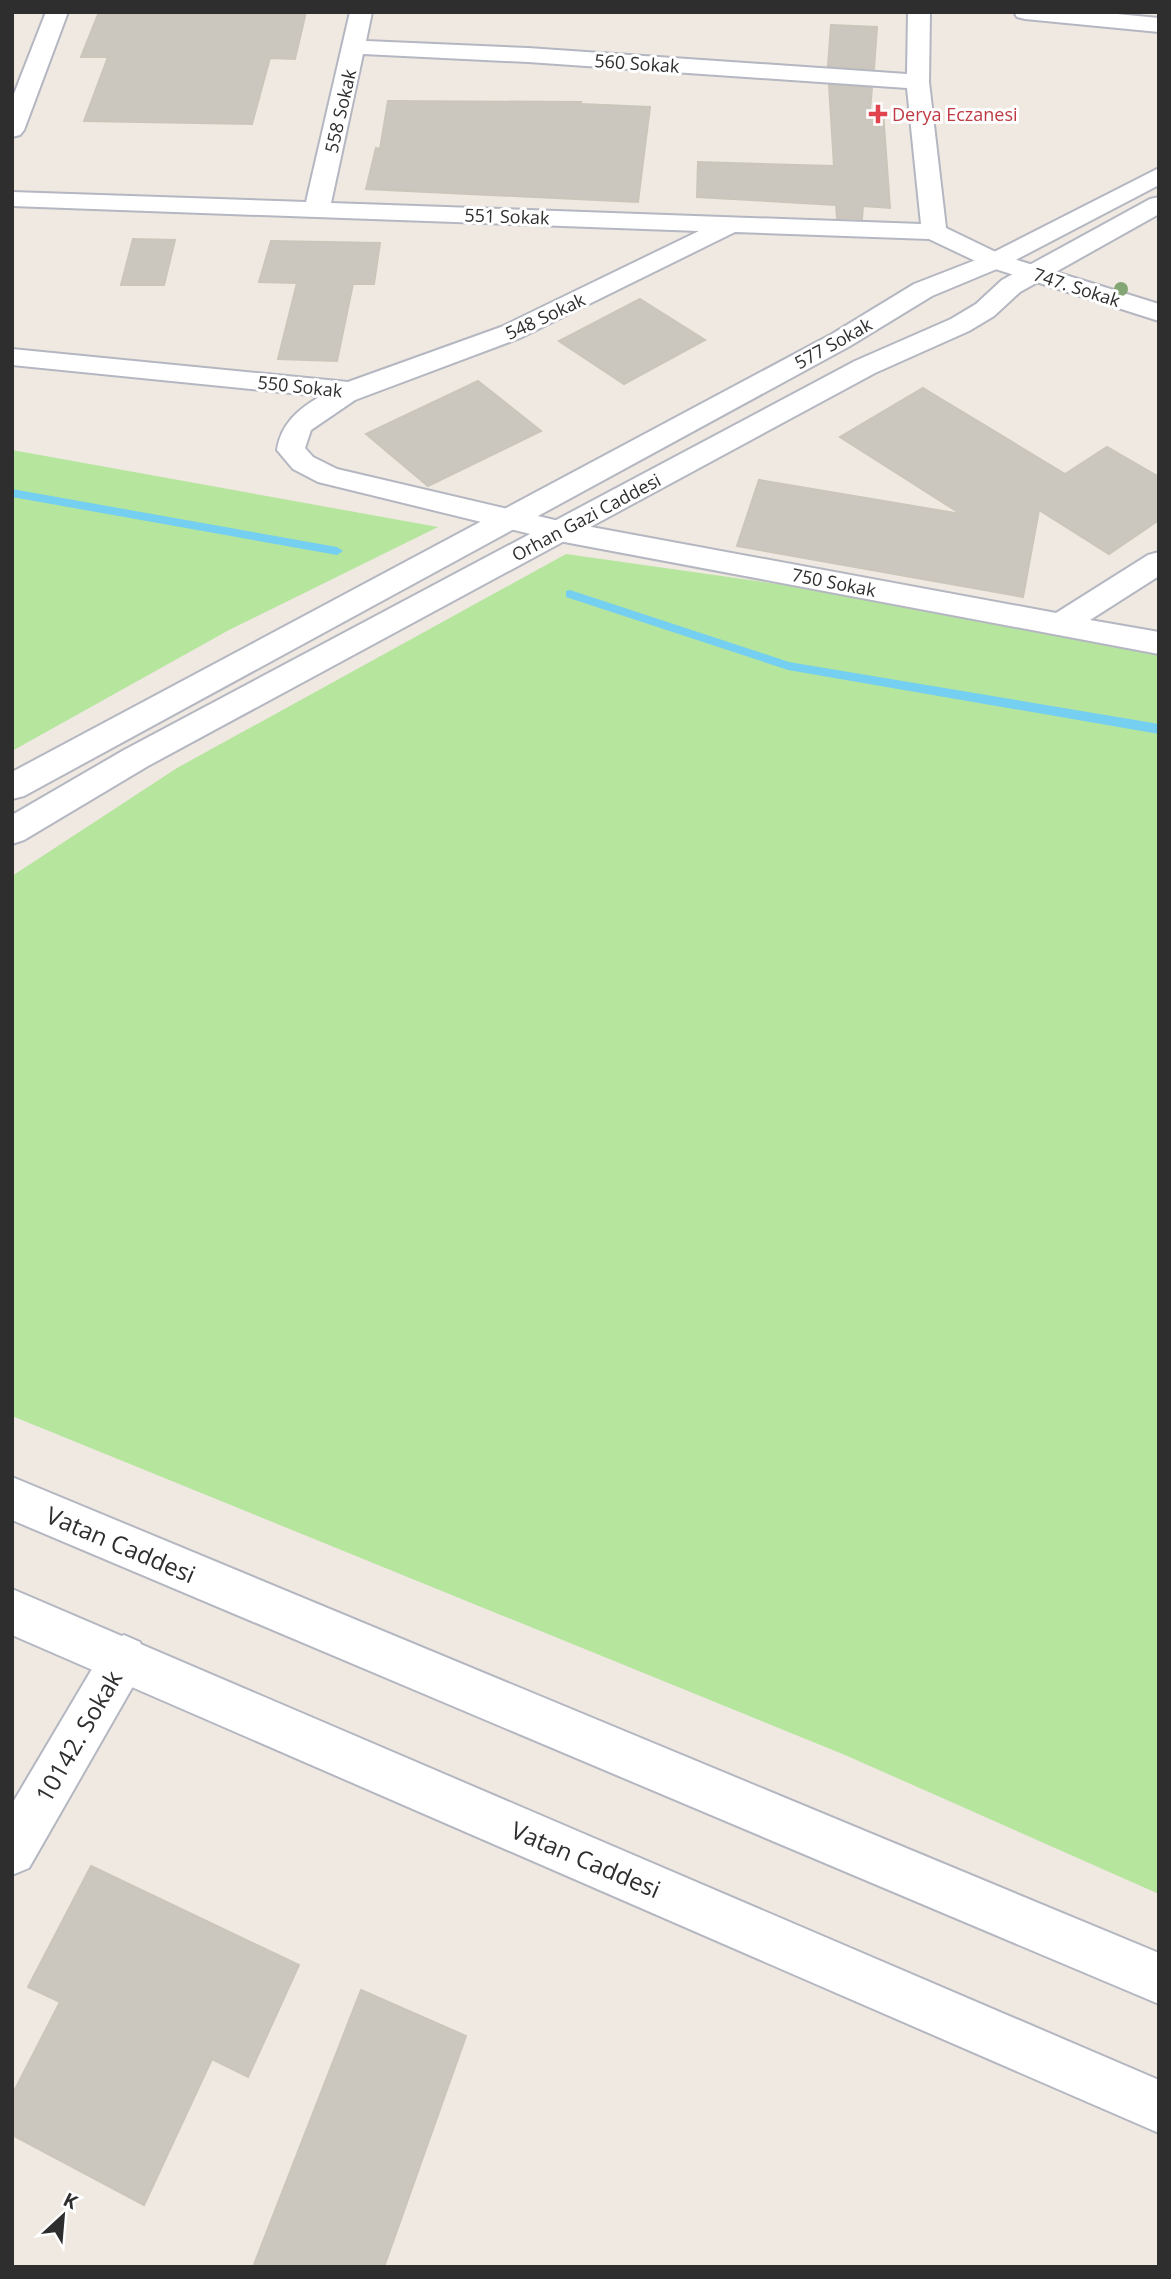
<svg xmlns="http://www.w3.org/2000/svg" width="1171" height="2279" viewBox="0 0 1171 2279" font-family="'Open Sans',sans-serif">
	<rect width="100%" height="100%" fill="#efe9e1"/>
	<path fill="#b6e59e" d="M12,450L438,527L229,630L12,751Z
		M566,554L1061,624L1159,643V1894L845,1755L12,1416V876L177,768Z"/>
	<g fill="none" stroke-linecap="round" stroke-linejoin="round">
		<path fill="#75cff0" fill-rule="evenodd" d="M12,489L337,547L343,551L337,555L12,497Z
			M570,590L789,662L1159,724V734L788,670L566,597V591Z"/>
	</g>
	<path fill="#cbc7bf" stroke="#cbc5ba" stroke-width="2" d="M99,12H306L295,59L270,58L252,124L84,121L108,57H81Z
		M831,25L877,27L874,69L828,66Z
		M829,85L872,88L870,111H883L890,208L863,206L862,219L837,218L836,205L697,197L698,162L834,166Z
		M388,101L581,102L580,104L650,107L638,202L366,189L376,148L380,149Z
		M133,239L175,240L164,285H121Z
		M271,241L380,243L374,284H353L337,361L278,359L297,283L259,282Z
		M640,299L705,340L624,384L559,341Z
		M478,381L541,431L428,486L366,434Z
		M923,388L1065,474L1107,447L1159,477V520L1109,554L1039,510L1023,597L737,546L759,480L961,514L840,437Z
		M91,1866L299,1965L248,2077L212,2059L144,2205L12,2135V2095L60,2002L28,1987Z
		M361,1990L466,2036L384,2267H253Z"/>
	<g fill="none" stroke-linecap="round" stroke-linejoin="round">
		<g stroke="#b4b7c1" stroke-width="4">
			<path id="minor" d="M46,12H68L24,130L20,135L12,137V99Z
				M350,12H372L366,41L528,48L907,74L908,12H930L929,82L946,228L1004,256L1159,304V321L986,266L929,239L735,232L520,338L355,400L311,430L305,448L313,457L337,469L559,521L1056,613L1148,555L1159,552V576L1090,620L1159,632V654L559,541L318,482L293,469L277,450C281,424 298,409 321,396L12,365V349L348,382L501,327L699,231L12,206V192L306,202ZM363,54L528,62L907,88L921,224L331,203Z
				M124,1635L140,1642L147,1658L140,1674L29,1868L12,1875V1804L108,1642Z"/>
		</g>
		<g stroke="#b4b7c1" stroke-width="4">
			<path id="tertiary" d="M1014,12H1096L1159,18V32L1025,19L1017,17Z
				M1159,168V185L1004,266L932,296L850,346L24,796L12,799V772L832,334L914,284L986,256Z
				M1159,197V214L1020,292L994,316L969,331L875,373L148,766L24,840L12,844V815L124,750L855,361L951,319L976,304L1002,280L1150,199Z
				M12,1477L1159,1953V2004L12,1520Z
				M12,1589L1159,2080V2133L12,1635Z"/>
		</g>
		<use href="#minor" fill="#fff" fill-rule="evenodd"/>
		<use href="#tertiary" fill="#fff" fill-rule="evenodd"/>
	</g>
	<circle fill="#84a574" cx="1121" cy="289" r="7"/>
	<path fill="#e0444e" stroke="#fff" stroke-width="2.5" d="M874.5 103.5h7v7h7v7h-7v7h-7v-7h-7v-7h7z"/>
	<g text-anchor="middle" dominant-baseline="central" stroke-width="6" stroke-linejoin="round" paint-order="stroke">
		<g font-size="18" fill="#2e2e2e" stroke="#fff">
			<text transform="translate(637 63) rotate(4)">560 Sokak</text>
			<text transform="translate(340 111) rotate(-77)">558 Sokak</text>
			<text transform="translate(507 216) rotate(2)">551 Sokak</text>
			<text transform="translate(1077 287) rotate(18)">747. Sokak</text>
			<text transform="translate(545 316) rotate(-25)">548 Sokak</text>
			<text transform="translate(833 343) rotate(-29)">577 Sokak</text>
			<text transform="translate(300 386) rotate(6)">550 Sokak</text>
			<text transform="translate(586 517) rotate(-28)">Orhan Gazi Caddesi</text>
			<text transform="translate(834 582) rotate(11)">750 Sokak</text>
		</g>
		<g font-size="18" fill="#be3a42" stroke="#fff" text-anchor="start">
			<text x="892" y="114">Derya Eczanesi</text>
		</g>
		<g font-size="24" fill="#2e2e2e" stroke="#fff">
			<text transform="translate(121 1544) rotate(23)">Vatan Caddesi</text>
			<text transform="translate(78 1736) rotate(-60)">10142. Sokak</text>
			<text transform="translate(586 1859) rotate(23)">Vatan Caddesi</text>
		</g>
	</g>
	<rect width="1171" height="2279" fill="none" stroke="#2e2e2e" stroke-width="28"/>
	<g transform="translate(63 2216) rotate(26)" stroke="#ffffff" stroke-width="5" paint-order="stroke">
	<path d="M0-5L12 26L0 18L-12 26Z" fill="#2e2e2e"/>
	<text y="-10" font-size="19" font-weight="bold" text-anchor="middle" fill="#2e2e2e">K</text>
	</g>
</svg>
